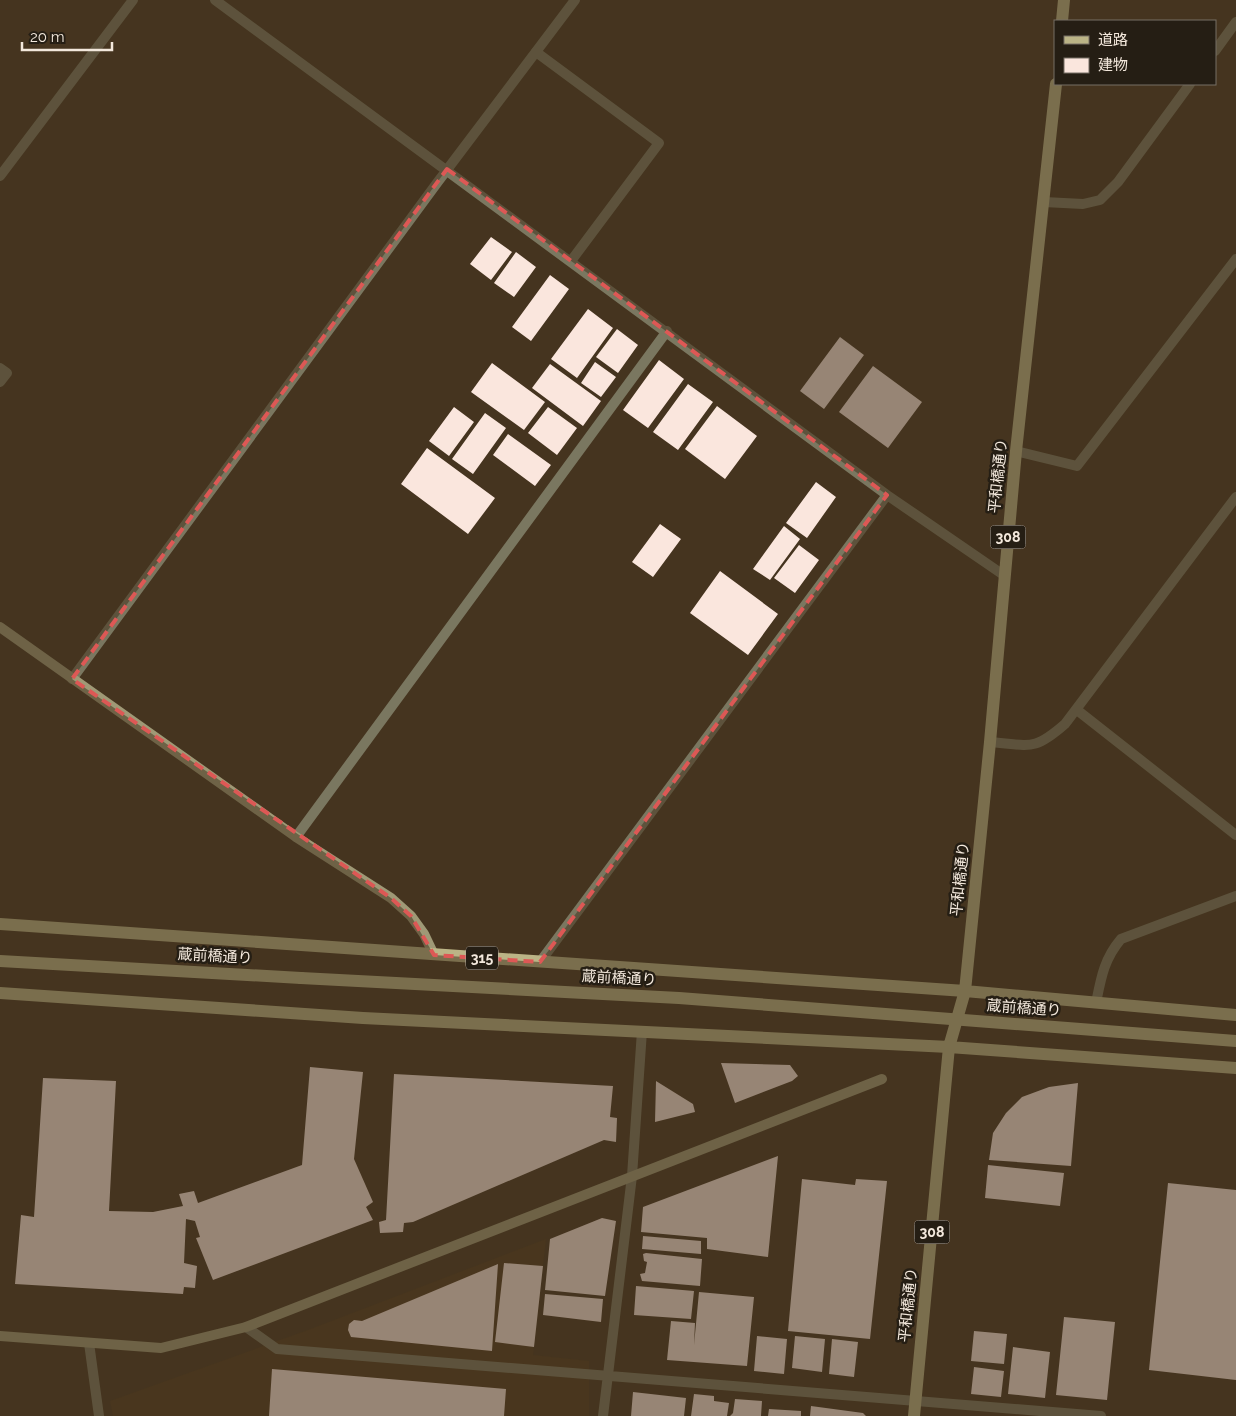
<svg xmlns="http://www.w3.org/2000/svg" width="1236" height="1416" viewBox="0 0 1236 1416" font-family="Raleway,'Noto Sans JP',sans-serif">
	<rect width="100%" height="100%" fill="#45341f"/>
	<path fill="#4e381d" d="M546,1239L533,1355L589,1361V1416H113L110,1401L308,1330Z"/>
	<path fill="#fae6dd" d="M491,237L512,252L491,280L470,264Z
		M516,252L536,267L514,297L494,283Z
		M550,275L569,289L531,341L512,327Z
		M588,309L613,328L577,378L551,359Z
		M617,329L638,345L618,373L596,357Z
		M840,337L864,355L824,409L800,391Z
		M659,360L684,379L648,428L623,410Z
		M595,362L616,377L601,397L581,383Z
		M492,363L545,402L524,430L471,392Z
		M550,364L601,401L583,426L532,388Z
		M873,366L922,402L888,448L839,412Z
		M688,384L713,402L678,450L653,432Z
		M717,406L757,436L725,479L685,449Z
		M454,407L474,422L449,456L429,441Z
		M548,407L577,428L557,455L528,433Z
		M485,413L506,428L473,474L452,459Z
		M508,434L551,465L535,486L493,455Z
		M427,448L495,498L468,534L401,484Z
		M816,482L836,497L807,538L786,523Z
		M660,524L681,539L653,577L632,562Z
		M784,526L800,539L770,580L753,569Z
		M799,545L819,560L795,593L774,578Z
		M720,571L778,614L748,655L690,613Z
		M721,1063L790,1065L798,1076L792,1081L735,1103Z
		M310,1067L363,1072L354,1159L373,1202L366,1207L373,1220L213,1280L196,1238L200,1237L195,1221L186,1219L184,1263L197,1266L195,1288L184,1287L183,1294L15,1284L21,1215L34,1217L43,1078L116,1081L109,1211L153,1212L183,1206L179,1194L194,1191L198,1203L302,1165Z
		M394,1074L613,1086L610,1117L617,1118L616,1142L604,1140L413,1222L404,1223L403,1232L380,1233L379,1222L386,1220Z
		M656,1081L693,1104L695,1112L655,1122Z
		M1078,1083L1071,1166L989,1160L993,1133L1006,1113L1022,1097L1049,1087Z
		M778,1156L768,1257L707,1249V1238L641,1232L643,1207Z
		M988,1165L1064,1173L1060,1206L985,1198Z
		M802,1179L855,1185L856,1179L887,1181L870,1339L788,1331Z
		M1168,1183L1236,1190V1380L1149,1370Z
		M602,1218L616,1221L605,1296L545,1290L550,1239Z
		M643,1236L701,1241V1254L642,1249Z
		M646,1253L702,1259L700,1286L642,1281L640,1274L645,1273L647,1262L644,1261L643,1254Z
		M504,1263L543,1266L534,1347L495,1342Z
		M498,1264L492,1351L351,1337L348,1330L349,1324L354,1320L362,1321Z
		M636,1286L694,1291L691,1319L634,1315Z
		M699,1292L754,1297L747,1366L667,1360L671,1321L695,1323L694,1345Z
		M545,1294L603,1299L601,1322L543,1315Z
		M1064,1317L1115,1322L1107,1400L1056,1395Z
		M974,1331L1007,1334L1004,1364L971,1361Z
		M757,1336L787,1339L784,1374L754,1371Z
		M795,1336L825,1339L822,1372L792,1368Z
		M832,1339L858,1342L854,1377L829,1374Z
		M1013,1347L1050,1352L1045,1398L1008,1394Z
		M974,1367L1004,1371L1001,1397L971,1394Z
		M272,1369L506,1389L504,1416H269Z
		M633,1392L686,1398L684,1416H631Z
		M694,1394L714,1396V1401L729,1403L727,1416H691Z
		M735,1399L762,1401L761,1416H730L733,1413Z
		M811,1406L863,1413L866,1416H810Z
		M769,1409L801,1411V1416H768Z"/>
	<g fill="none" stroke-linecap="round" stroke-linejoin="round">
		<path stroke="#7a7760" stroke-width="10" d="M536,52L659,143L571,261
			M0,368L7,373L0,382
			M1077,710L1236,835"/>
		<path stroke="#7a7760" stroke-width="10" d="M215,0L887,495L1005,576
			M1215,51L1236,22
			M0,176L133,0
			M1044,202L1083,204L1100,200L1118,182L1190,84
			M1016,451L1077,466L1236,259
			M72,679L437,183L575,0
			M990,742C1030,745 1033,752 1065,724L1236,497
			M296,837L667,331
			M540,962L887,495
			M1096,1003C1101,978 1104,959 1121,939L1236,896
			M246,1327L277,1349L1101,1416
			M89,1343L99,1416
			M603,1416L632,1176L642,1031"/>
		<path stroke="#9f9976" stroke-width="10" d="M0,627L296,837L391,898L411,916L424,934L434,955
			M0,1336L161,1348L246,1327L882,1079"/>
		<path stroke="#bbb486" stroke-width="12" d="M1062,21L1064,0
			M0,924L965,991L1236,1015
			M0,961L301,978
			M0,993L363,1018L949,1047L1236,1068
			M914,1416L949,1047L965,991L990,742L1016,451L1056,84"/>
		<path stroke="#bbb486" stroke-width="12" d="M301,978L679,998L1236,1041"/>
	</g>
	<path d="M0 0H1236V1416H0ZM447,169L887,495L540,962L434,955L411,916L391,898L72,679Z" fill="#45341f" fill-opacity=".55" fill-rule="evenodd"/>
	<path fill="none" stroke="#dd5855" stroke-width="4" stroke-dasharray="10 6" stroke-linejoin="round" d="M447,169L887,495L540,962L434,955L411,916L391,898L72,679Z"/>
	<g text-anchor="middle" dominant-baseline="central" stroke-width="5" stroke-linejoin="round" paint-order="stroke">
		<g fill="#251e14" stroke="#b5aba0" stroke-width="1">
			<rect x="990.5" y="525.5" width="35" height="23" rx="4"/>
			<rect x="466" y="946.5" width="32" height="23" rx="4"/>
			<rect x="914.5" y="1220.5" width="35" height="23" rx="4"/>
		</g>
		<g font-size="14" font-weight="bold" fill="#f3e8dc">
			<text x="1008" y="537">308</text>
			<text x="482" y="958">315</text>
			<text x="932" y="1232">308</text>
		</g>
		<g font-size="15" fill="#f3e8dc" stroke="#251e14">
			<text transform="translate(998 476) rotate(-84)">平和橋通り</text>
			<text transform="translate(960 879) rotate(-84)">平和橋通り</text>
			<text transform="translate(215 956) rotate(3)">蔵前橋通り</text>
			<text transform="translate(619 978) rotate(3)">蔵前橋通り</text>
			<text transform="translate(1024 1008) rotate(4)">蔵前橋通り</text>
			<text transform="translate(908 1305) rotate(-84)">平和橋通り</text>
		</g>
	</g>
	<rect x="1054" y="20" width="162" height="65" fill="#251e14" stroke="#776f64"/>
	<rect x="1064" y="36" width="25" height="8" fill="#bbb486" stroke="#776f64"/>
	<text x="1098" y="45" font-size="15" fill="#f3e8dc">道路</text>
	<rect x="1064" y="58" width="25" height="15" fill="#fae6dd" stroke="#776f64"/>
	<text x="1098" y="70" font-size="15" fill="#f3e8dc">建物</text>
	<path d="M22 42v8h90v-8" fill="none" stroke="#f3e8dc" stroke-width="2.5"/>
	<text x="30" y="42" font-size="15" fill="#f3e8dc" stroke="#251e14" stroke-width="4" paint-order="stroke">20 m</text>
</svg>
